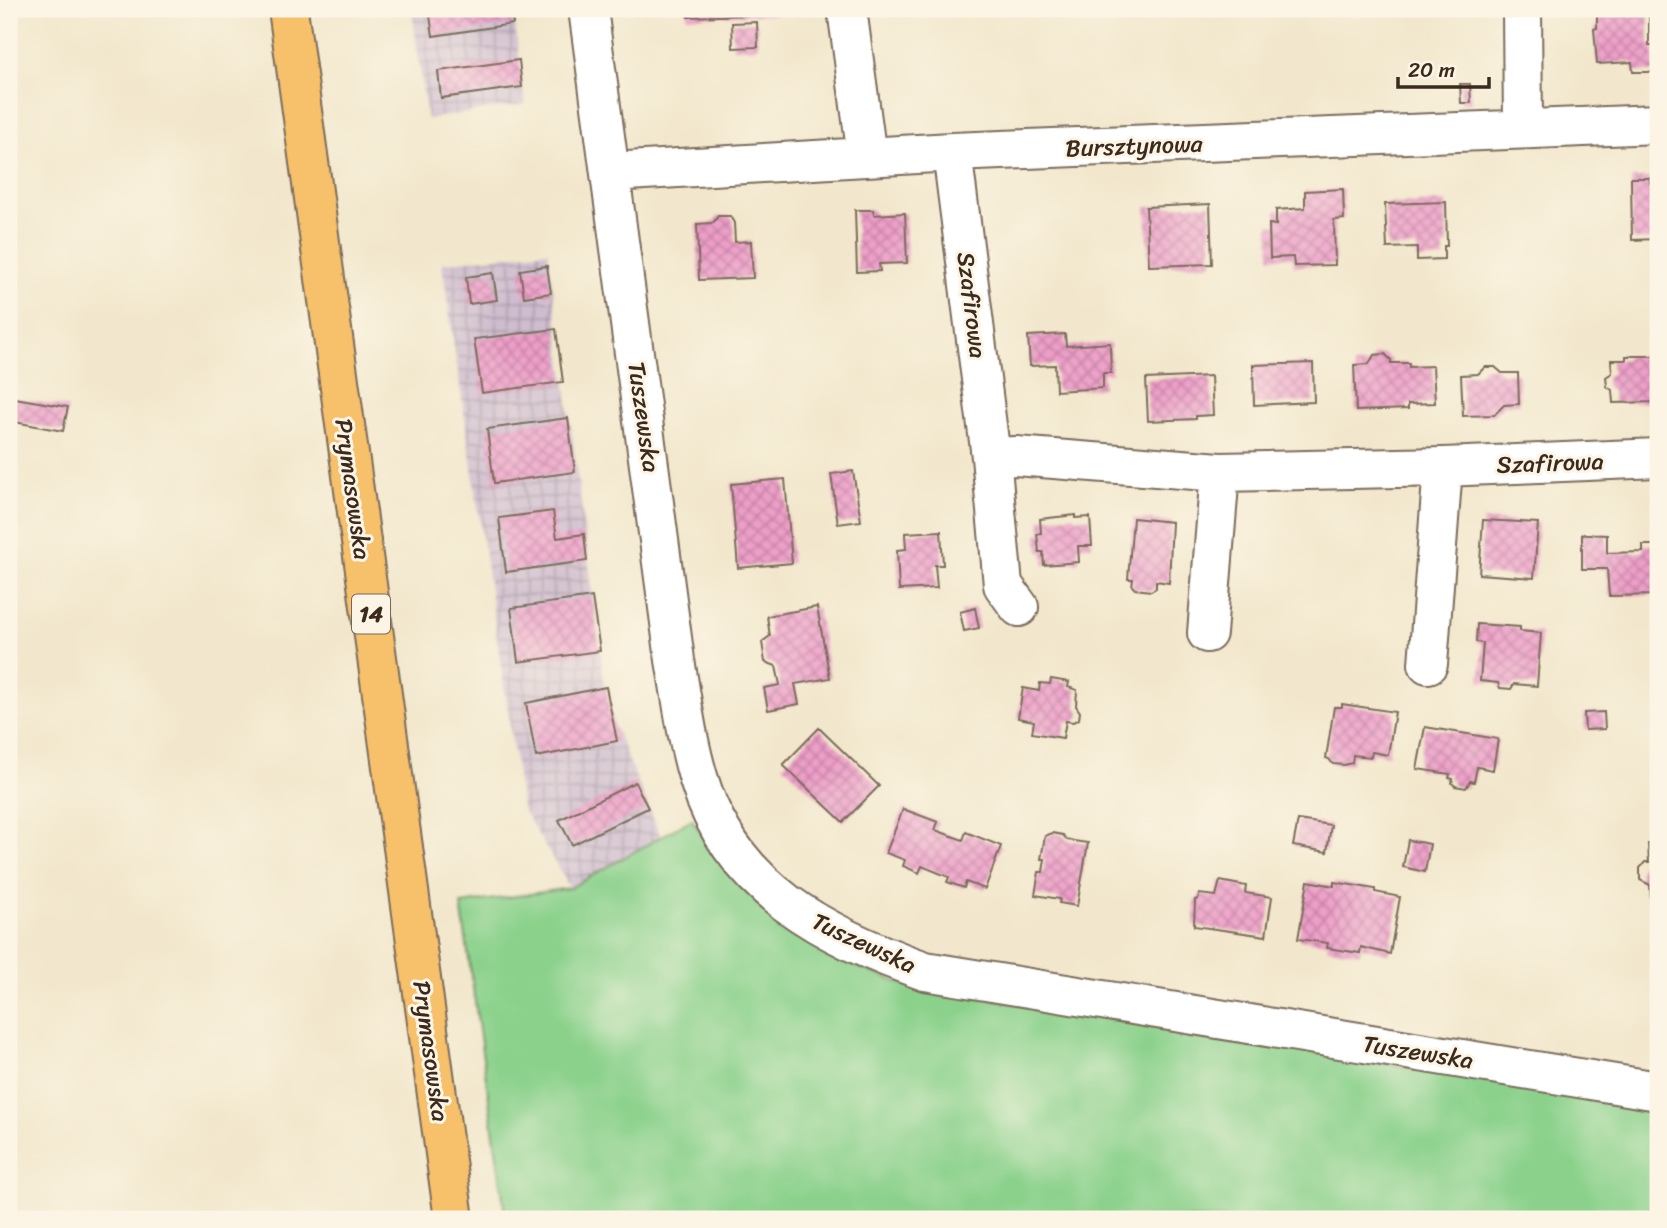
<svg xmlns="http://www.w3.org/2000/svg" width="1667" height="1228" viewBox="0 0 1667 1228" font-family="Sriracha,sans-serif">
	<defs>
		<pattern id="industrial-grid" width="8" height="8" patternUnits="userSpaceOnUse" patternTransform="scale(1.75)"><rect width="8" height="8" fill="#cfbdcf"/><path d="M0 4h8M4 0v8" fill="none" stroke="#a99aa7"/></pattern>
		<pattern id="building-cross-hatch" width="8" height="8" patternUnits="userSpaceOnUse" patternTransform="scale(1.75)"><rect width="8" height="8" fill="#ee9fc9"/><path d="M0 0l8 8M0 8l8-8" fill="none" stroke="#c282a3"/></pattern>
	</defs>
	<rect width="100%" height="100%" fill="#fcf5e5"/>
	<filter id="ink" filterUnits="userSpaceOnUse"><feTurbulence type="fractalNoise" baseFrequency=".0143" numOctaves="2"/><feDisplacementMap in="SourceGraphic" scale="14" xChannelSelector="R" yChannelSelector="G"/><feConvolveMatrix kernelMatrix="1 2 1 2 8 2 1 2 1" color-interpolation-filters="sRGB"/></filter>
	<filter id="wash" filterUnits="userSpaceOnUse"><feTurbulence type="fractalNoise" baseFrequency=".00686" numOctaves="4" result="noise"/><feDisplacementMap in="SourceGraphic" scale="28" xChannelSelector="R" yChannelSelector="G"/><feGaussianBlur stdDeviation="1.57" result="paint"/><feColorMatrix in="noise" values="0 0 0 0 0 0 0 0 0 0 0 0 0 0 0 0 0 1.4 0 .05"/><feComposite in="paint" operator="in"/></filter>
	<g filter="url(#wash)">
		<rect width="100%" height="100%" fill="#f2e7cc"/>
		<path fill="url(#industrial-grid)" d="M412,9H513L525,104L427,119Z
			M548,251L608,711L661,837L570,888L522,808L442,263Z"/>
		<path fill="#8bd18c" stroke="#637e55" stroke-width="2" d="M692,819L714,854L805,938L848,963L906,985L1658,1108V1219H506L461,904L570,888Z"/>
		<g id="blocks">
			<path fill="url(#building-cross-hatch)" d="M429,9H511L513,24L433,36Z
				M686,9H783V14L688,17Z
				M1621,9H1649V45H1654V72H1633L1632,62L1597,64L1594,29L1597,28V14L1621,15Z
				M757,22L758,47L733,48L732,23Z
				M519,60L522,87L441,98L438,71Z
				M1460,84H1470L1471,103H1461Z
				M1631,178H1650V183H1658V230H1656V239L1632,240Z
				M1343,189L1344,219L1334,220L1335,265L1294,266L1293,257L1270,258L1269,224L1276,225V210L1305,208V191Z
				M1446,202L1447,246H1444V259L1417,260V247L1387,248L1385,204Z
				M1210,204L1212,264L1149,266L1146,207Z
				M855,210H873L874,215L905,213L907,263L879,264L880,271L857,272Z
				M718,216H730L734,223L735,242L751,241L753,278L699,280L697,224L713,223Z
				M547,266L551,293L524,297L520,270Z
				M493,273L497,300L469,304L466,277Z
				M556,329L563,382L482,393L474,339Z
				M1065,334L1066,346L1110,343L1111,373H1103V388L1056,391L1055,365L1030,366L1028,336Z
				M1385,354L1391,360V363H1409V367L1433,366L1435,403L1408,404V409L1356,411L1354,365L1369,364L1374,355Z
				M1626,356H1656V359H1658V402L1613,403L1612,390L1607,387L1606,377L1612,373L1611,360H1626Z
				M1313,363L1314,402L1254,405L1253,365Z
				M1485,367H1495L1502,373H1518L1519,404L1504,405L1494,415L1463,416L1461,375L1478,374Z
				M1211,376L1213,415L1196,416V419L1148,421L1146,379Z
				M9,397L68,407L63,431L9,421Z
				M568,418L575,472L494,483L487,429Z
				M853,471L861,521L838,524L831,474Z
				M785,479L792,563L738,568L731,484Z
				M553,511L557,538L584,534L587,561L506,572L499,518Z
				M1075,515V518L1090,517L1092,546H1078L1079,562L1044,565L1043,552H1039L1037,534L1041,533L1040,519Z
				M1133,518L1172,522L1169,583L1156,581V588L1151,591L1135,589L1132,586L1133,579H1128Z
				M1483,520L1538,523L1534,578L1479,574Z
				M941,531L943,565H935L937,588L899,590L897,550L906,549L905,533Z
				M1582,534L1607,535V553L1643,552V545H1658V595L1609,596L1607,569H1582Z
				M592,597L600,651L518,662L511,608Z
				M817,607L830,678L795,684L799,704L768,710L764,688L780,685L776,666L765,662L762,642L770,636L767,616Z
				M975,608L979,628L964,631L960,612Z
				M1477,624L1520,627V631L1541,633L1537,686L1514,684L1511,689L1500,688L1498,683L1480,681L1483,643L1476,642Z
				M1051,679L1069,682L1068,687L1077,690L1076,706L1080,712L1079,719L1073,722L1066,721L1063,738L1032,733L1034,721L1018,718L1023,688L1039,691L1040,683L1050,684Z
				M606,687L617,741L536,757L526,703Z
				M1342,704L1395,712L1388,755L1372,752L1371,757L1353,755L1352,763L1344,765L1333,764L1329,759L1326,758L1334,707H1342Z
				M1604,712L1605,729L1585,730L1584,713Z
				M1653,720H1658V783H1654Z
				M1425,727L1498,739L1493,770L1477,767L1474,782L1470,781L1466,788L1455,786L1452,783L1453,779L1449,778L1450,774L1417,769Z
				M819,728L879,786L843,822L783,765Z
				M635,782L648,808L572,845L559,820Z
				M903,809L938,822L935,830L963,840L966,832L1001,846L985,889L966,882L964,888L947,882L949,877L922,866L919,873L903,866L905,860L886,853Z
				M1658,815V903L1651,904L1650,885L1640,880V868L1645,862H1649L1648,844H1651L1650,816Z
				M1298,820L1331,825L1327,852L1293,846Z
				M1052,833L1063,835L1067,840L1088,843L1077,906L1059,903L1060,899L1035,895L1039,872H1043L1045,859H1041L1045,836Z
				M1408,840L1430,844L1425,872L1403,867Z
				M1220,881L1246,886L1245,893L1272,897L1266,936L1194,926L1195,900L1198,899L1199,894L1216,896Z
				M1308,881L1334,886V882L1375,889V892L1400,897L1390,954L1361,947L1360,953L1327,948L1328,943L1298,939Z"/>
		</g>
	</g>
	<g filter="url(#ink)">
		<use href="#blocks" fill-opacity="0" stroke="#7b6c5b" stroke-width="2"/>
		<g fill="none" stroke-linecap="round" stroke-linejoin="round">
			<g stroke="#7b6c5b" stroke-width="42">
				<path id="minor" d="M588,9L675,660C682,700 687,741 699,780C732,889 825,936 925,971L1658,1091
					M847,9L867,157
					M1522,9L1523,128
					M952,152L991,457L1016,456L1220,472L1443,467L1658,458
					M610,172L952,152L1658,124
					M991,457L1003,585L1019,607
					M1207,633L1220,472
					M1428,664L1443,467"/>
			</g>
			<g stroke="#7b6c5b" stroke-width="42">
				<path id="major" d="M288,9L454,1219"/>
			</g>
			<use href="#minor" stroke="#fff" stroke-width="38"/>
			<use href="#major" stroke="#f7c06b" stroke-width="38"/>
		</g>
	</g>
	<g text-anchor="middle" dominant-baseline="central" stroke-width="6" stroke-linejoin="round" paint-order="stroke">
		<rect fill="#fcf5e5" stroke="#75675a" stroke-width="2" x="352" y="594.5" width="38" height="39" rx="5"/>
		<g font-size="23" font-weight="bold" fill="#3b2a1e">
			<text x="371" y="614">14</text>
		</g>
		<g font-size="24" fill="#3b2a1e" stroke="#fcf5e5">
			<text transform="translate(1134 146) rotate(-2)">Bursztynowa</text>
			<text transform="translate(972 305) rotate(83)">Szafirowa</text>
			<text transform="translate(644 417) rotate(82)">Tuszewska</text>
			<text transform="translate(1550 463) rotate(-2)">Szafirowa</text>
			<text transform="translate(353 489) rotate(82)">Prymasowska</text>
			<text transform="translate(864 943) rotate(25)">Tuszewska</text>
			<text transform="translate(431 1051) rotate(82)">Prymasowska</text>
			<text transform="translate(1418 1052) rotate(9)">Tuszewska</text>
		</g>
	</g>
	<rect width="1667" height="1228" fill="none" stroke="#fcf5e5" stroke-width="35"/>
	<path d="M1398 77v10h91v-10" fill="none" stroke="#3b2a1e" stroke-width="3.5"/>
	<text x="1408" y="77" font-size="21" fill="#3b2a1e" stroke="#fcf5e5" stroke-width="5" paint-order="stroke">20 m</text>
</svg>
